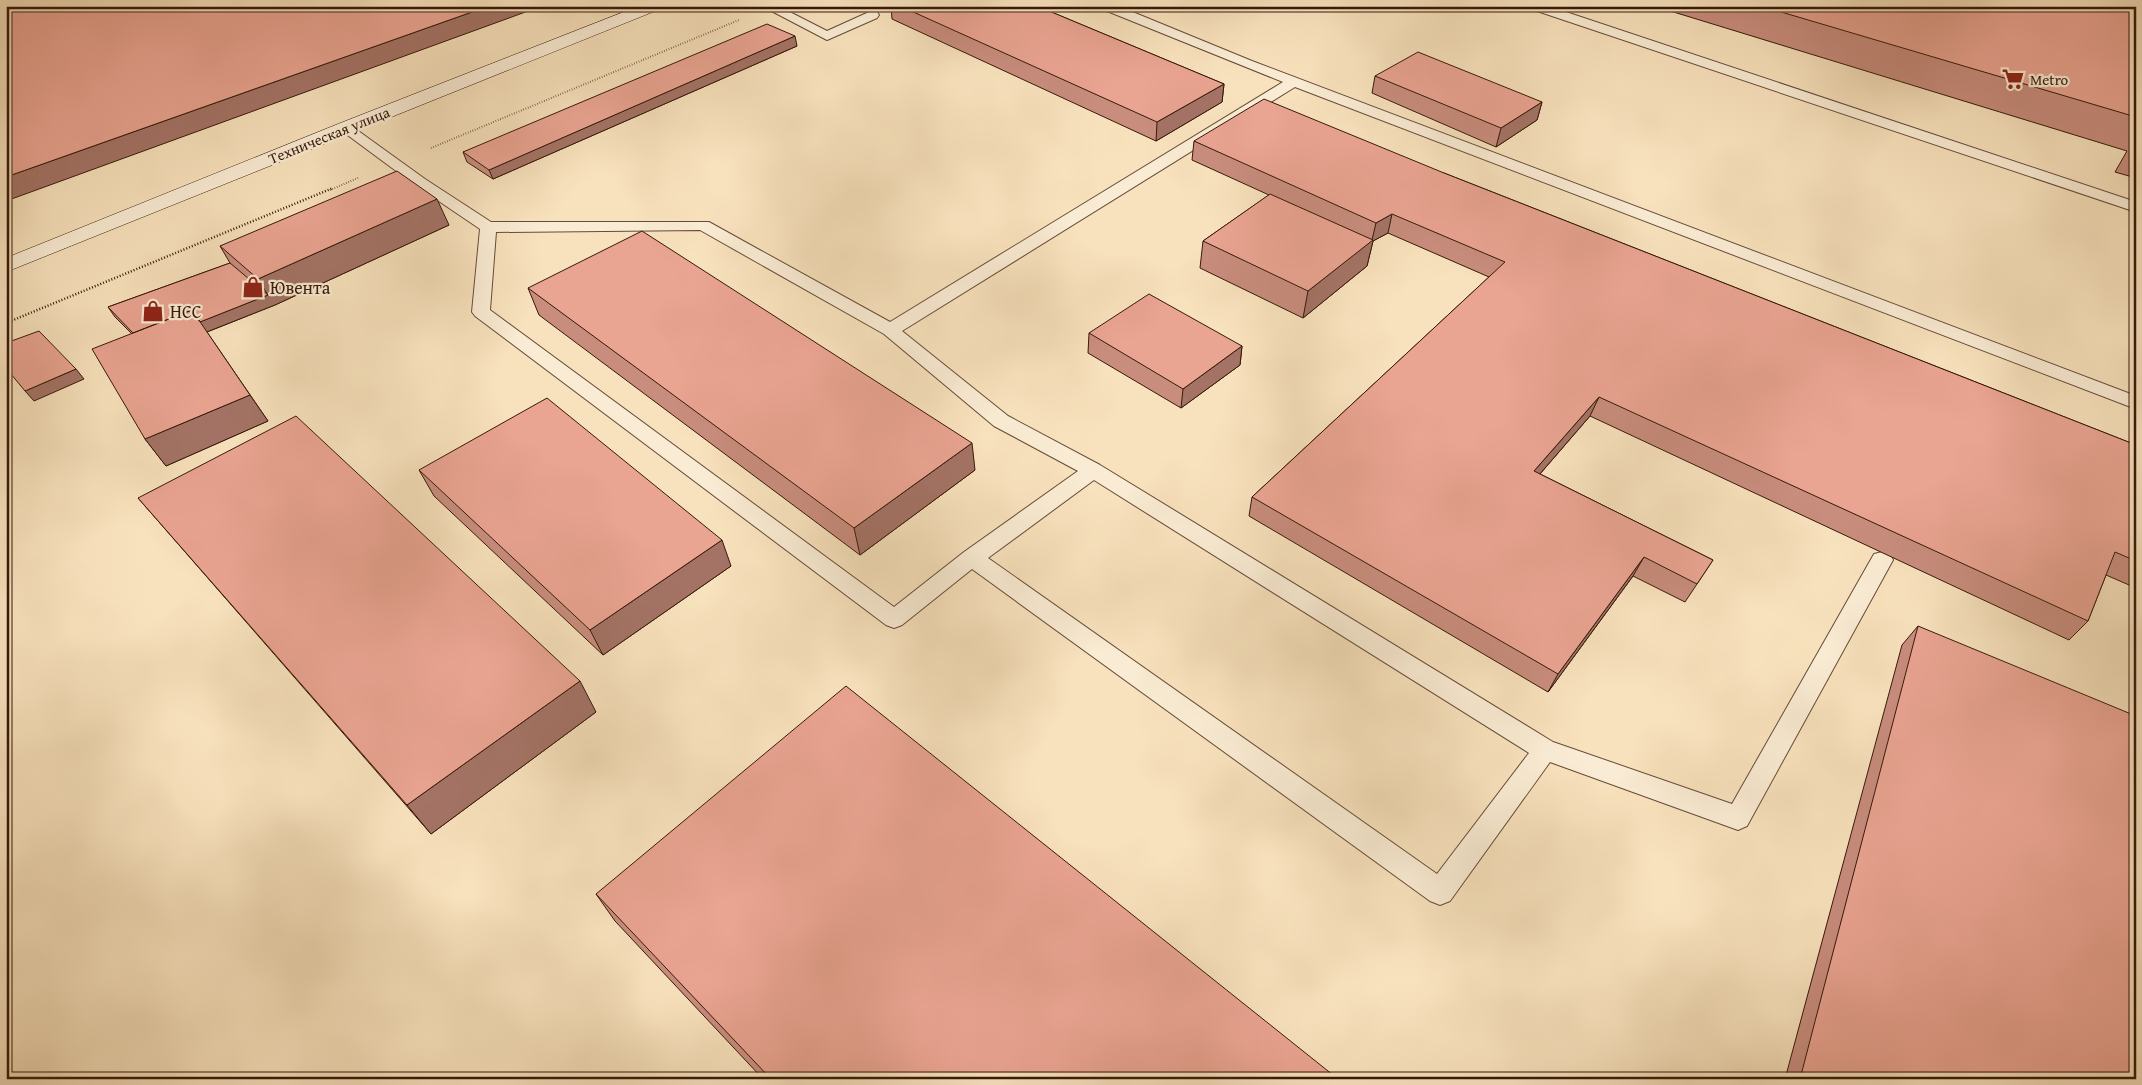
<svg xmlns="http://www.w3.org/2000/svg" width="2142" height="1085" viewBox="0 0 2142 1085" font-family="'Gentium Book Plus',serif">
	<rect width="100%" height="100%" fill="#f8e2bd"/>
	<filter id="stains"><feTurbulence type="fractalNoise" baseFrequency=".004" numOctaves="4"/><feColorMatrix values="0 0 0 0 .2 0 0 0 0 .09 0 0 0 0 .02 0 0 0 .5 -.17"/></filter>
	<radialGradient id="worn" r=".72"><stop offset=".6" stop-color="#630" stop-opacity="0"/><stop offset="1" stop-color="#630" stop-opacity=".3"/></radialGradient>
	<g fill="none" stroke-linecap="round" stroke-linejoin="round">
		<g stroke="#664b36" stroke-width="2">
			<path id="lane" d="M762,6H778L827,31L869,12H877L879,15L877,18L827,40Z
				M1100,6H1118L1252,61L2136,396V409L1295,87L902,331L1008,416L1100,465L1553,742L1732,804L1874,554L1882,552L1890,554L1893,560L1747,826L1738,830L1550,762L1450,901L1440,905L1430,901L972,569L902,625L894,628L886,625L475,316L472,312L480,229L415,185L338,128L340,125H350L425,179L491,222H709L890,322L1283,82L1102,9ZM700,230L884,334L994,426L1078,471L964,552L894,607L490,310L496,232ZM1094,480L1529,753L1437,874L988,558Z
				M1529,6H1548L2136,202V212L1531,9Z"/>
		</g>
		<g stroke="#361909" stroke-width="1">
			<path id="secondary" d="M639,6H662L660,9L6,272V258L338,124Z"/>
		</g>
		<path stroke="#361909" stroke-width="2" stroke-dasharray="0.5 2" stroke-linecap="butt" d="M431,148L739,20
			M330,190L358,178"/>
		<path stroke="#361909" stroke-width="2.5" stroke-dasharray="1 2" stroke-linecap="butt" d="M6,323L333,188"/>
		<use href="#lane" fill="#faecd4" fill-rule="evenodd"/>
		<use href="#secondary" fill="#faecd4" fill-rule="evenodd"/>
	</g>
	<path fill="#c98d7e" stroke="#361909" d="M891,6H1037L1224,84L1222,102L1156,141L892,19Z
		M1654,6H2136V178L2115,172L2127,151Z
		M797,46L493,179L467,162L463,152Z
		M1375,76L1542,102L1537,120L1496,147L1372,93Z
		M1194,141L1444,173L2136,445V588L2106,575L2088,621L2069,640L1590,416L1540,474L1713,560L1685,602L1633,576L1548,692L1249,516L1252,497L1489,277L1388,233L1373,241L1367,266L1303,318L1200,268L1203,241L1269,195L1192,160Z
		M449,225L275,305L207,332L268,421L166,466L145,439L132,334L115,317L108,307L230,263L220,246Z
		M528,288L975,470L860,555L539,315Z
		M1089,333L1242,346L1240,365L1181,408L1088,353Z
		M419,470L731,566L603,655L434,496Z
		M138,498L596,712L431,834Z
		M1918,626L2136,1079H1785L1902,645Z
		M596,894L1338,1079H763L615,921Z"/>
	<path fill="#a47366" stroke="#361909" d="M489,6H542L6,201V177Z
		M795,36L797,46L493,179L489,170Z
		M1224,84L1222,102L1156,141L1157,122Z
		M1542,102L1537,120L1496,147L1501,128Z
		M437,199L449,225L275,305L151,354L144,344L268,295L258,279Z
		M1392,214L1388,233L1373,241L1367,266L1303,318L1308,291L1372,240L1376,223Z
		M1242,346L1240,365L1181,408L1183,389Z
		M76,369L84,379L34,401L25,391Z
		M250,395L268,421L166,466L145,439Z
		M1599,397L1590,416L1526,490L1534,471Z
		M972,443L975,470L860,555L854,528Z
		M722,540L731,566L603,655L590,630Z
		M1644,557L1633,576L1548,692L1558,674Z
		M580,681L596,712L431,834L407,805Z"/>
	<path fill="#eaa492" stroke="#361909" d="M11,6H489L6,177V8Z
		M900,6H1037L1224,84L1157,122Z
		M1761,6H2136V117Z
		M767,24L795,36L489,170L463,152Z
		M1418,52L1542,102L1501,128L1375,76Z
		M1264,99L1444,173L2136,445V561L2115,552L2088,621L1599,397L1534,471L1713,560L1697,584L1644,557L1558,674L1252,497L1505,262L1392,214L1376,223L1194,141Z
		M397,171L437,199L258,279L220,246Z
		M1270,194L1373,240L1308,291L1203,241Z
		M642,231L972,443L854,528L528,288Z
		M230,263L268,295L200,322L192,310L133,333L108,307Z
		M1149,294L1242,346L1183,389L1089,333Z
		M192,310L250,395L145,439L92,349Z
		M39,331L76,369L25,391L6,368V343Z
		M547,398L722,540L590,630L419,470Z
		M296,416L580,681L407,805L138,498Z
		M1918,626L2136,716V1079H1800Z
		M846,686L1338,1079H771L596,894Z"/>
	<defs>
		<g id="supermarket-bare" transform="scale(1.725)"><path d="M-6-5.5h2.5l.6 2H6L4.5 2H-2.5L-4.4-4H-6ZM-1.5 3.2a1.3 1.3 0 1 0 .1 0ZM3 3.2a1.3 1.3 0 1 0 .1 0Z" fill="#8f2418" stroke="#faecd4" stroke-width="2.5" paint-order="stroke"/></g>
		<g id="shop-bare" transform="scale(1.725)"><path d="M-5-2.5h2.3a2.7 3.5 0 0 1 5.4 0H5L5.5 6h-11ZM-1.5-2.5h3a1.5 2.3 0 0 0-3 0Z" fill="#8f2418" stroke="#faecd4" stroke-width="2.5" paint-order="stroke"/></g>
	</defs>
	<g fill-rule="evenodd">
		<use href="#supermarket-bare" x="2013" y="79"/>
		<use href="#shop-bare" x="253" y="287"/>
		<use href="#shop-bare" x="153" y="311"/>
	</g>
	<g text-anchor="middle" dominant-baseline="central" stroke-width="4.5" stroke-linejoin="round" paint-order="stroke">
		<g font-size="15" fill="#361909" stroke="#faecd4" text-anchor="start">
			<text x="2030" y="79">Metro</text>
		</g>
		<g font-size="15" fill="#361909" stroke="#faecd4">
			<text transform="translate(329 135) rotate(-22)">Техническая улица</text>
		</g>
		<g font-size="18" fill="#361909" stroke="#faecd4" text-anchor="start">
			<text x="270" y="287">Ювента</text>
			<text x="170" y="311">НСС</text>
		</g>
	</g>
	<rect width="2142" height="1085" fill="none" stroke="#f8e2bd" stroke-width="25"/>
	<rect x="8" y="8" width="2127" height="1070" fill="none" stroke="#361909" stroke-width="2.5"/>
	<rect x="12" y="12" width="2117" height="1060" fill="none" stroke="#361909"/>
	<rect width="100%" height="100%" filter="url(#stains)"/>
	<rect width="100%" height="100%" fill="url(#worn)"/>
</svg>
